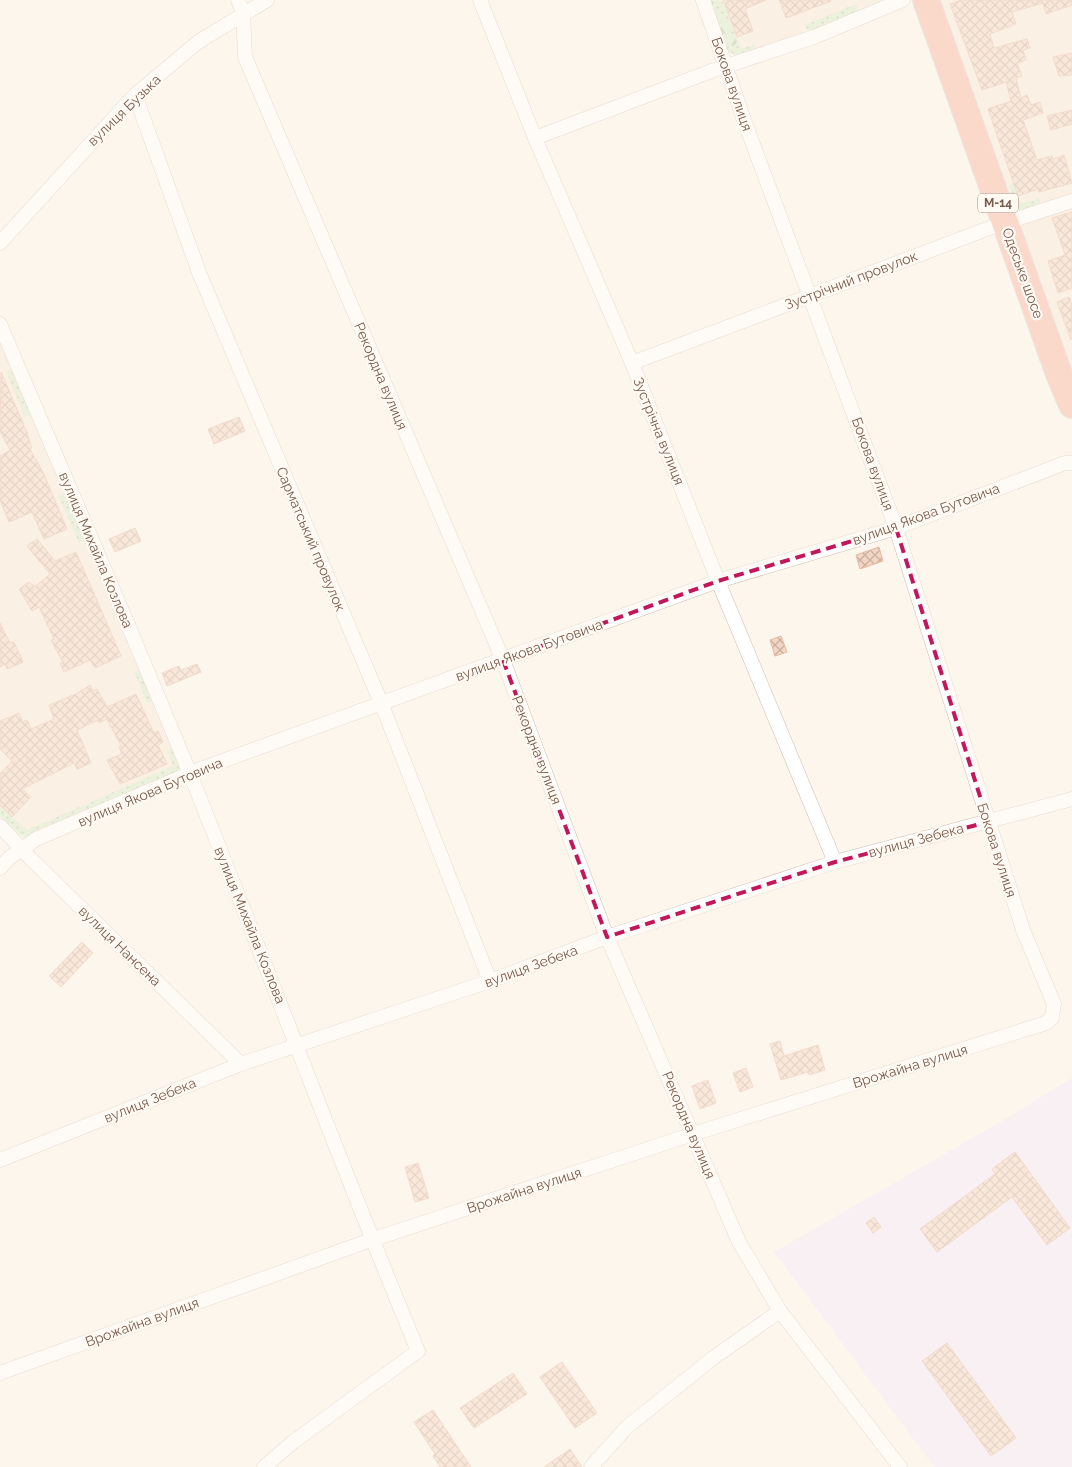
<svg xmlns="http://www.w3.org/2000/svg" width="1072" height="1467" viewBox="0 0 1072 1467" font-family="Raleway,sans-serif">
	<defs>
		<pattern id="grass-dots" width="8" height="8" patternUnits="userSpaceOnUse" patternTransform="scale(1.25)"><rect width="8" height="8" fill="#d8ecc9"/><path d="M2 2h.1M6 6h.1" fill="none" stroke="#b4c2a5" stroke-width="1.8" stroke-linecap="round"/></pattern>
		<pattern id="forest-firs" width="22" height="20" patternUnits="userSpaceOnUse" patternTransform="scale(1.25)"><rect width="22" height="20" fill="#d8ecc9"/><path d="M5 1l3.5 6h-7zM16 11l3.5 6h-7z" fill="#b4c2a5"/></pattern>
		<pattern id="building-cross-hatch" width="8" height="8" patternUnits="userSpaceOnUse" patternTransform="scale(1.25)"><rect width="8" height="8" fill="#f3d5c3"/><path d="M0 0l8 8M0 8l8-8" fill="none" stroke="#cab0a1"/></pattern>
	</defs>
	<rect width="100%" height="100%" fill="#fdf6ec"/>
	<path fill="#f5e8da" d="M707,0H886L781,45L731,53Z
		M939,0H1072V196L1012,216Z
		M1072,205V384L1015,225Z
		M0,338L154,700L180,767L23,837L0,816Z"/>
	<path fill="#f3e8fa" d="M1072,1078V1467H934L774,1252L1007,1118Z"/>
	<path fill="url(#grass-dots)" d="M707,0L722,1L741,49L755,44L757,51L737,56L726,50Z
		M856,4L857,11L808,32L805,25Z
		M1013,183L1021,204L1039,198L1042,206L1018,210L1008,185Z
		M10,370L14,371L32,413L25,417L6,372Z
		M66,493L85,538L79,543L58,496Z
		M142,670L154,700L148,704L134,672Z
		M174,748L179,762V771L29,837H23L0,816V806L27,830L173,766L167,750Z"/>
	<path fill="url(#forest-firs)" d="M714,8L720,11L721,17C729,24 730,33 738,41L733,46C721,39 715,22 714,8Z"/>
	<path fill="url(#building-cross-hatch)" stroke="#e6bba3" d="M723,0H766L745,9L753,31L737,37Z
		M779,0H831V1L786,18Z
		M962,0H1072V5L1046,14L1043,3L1012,12L1016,24L990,34L994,48L1027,39L1030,48L1023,50L1026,60L1017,63L1022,76L1016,78L1021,98L1027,95L1031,105L1040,102L1043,113L1023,120L1037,160L1052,156L1053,159L1064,155L1072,183L1039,192L1038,189L1018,196L988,109L1011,101L1006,82L982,90L950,4Z
		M1072,53V75L1059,76L1053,57Z
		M1072,110V124L1051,130L1047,116Z
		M1072,212V288L1058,293L1048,261L1065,255L1052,218Z
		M1069,297L1072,304L1071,340L1057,302Z
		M1,372L26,430L32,448L30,449L43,472L67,529L44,539L32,512L9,522L0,500V456L10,450L0,431Z
		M239,417L245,431L214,444L208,429Z
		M135,528L141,541L115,552L109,539Z
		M37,539L55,561L76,552L121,656L95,668L90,660L64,672L60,663L63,662L51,640L54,639L39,607L32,611L19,589L29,582L35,587L50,574L27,546Z
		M879,547L883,561L860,569L856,555Z
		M0,623L10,643L14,642L23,662L7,669L5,664L0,667Z
		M781,636L787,652L775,656L770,640Z
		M197,664L201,672L167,686L162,673L179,666L181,670Z
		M90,685L93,691L97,689L107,707L136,694L154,733L158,731L163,742L158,745L167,764L120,784L107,760L122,754L119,747L121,746L107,719L99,723L98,720L77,730L91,763L77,769L74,763L22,789L31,797L12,817L0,805V774L12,761L0,749V721L19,713L23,722L27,720L31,729L54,719L49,705L76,694Z
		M82,942L93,953L61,987L49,976Z
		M780,1041L784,1056L818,1045L825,1070L809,1075L808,1072L781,1080L770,1044Z
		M746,1068L753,1087L740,1092L733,1073Z
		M708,1080L716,1103L700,1109L692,1086Z
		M1015,1152L1070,1228L1047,1245L1012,1197L937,1252L920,1229L995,1174L992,1169Z
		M418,1163L429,1198L415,1202L405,1167Z
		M874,1217L881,1227L873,1233L866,1223Z
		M947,1343L1016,1438L991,1456L922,1361Z
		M562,1362L597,1413L575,1428L540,1377Z
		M513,1373L527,1394L474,1428L460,1408Z
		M433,1410L471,1467H440L433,1456L435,1454L414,1422Z
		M570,1449L582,1467H544Z"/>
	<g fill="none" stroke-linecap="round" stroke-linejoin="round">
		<g stroke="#d1beb0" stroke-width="15">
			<path id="street" d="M238,0L243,13L245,57L503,660L607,937L739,1242L780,1311L900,1467
				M480,0L535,138L632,363L718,581L835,862
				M135,95L200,275L382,705L490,981
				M535,138L714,70L814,37L903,0
				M0,243L135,95L198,42L267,0
				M0,324C65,478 132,631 195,786C270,974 340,1164 418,1351L293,1442L264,1467
				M632,363L995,226L1072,201
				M0,826L31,859L241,1064
				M0,868L9,858L36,839L203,768L718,581L896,528L1065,463H1072
				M0,1160L241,1064L490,981L607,937L835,862L1072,799
				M0,1373L371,1240L693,1134L1046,1023L1052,1018L1054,1004L1023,930L896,528L744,120L703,0
				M591,1467L627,1427L713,1358L780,1311"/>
		</g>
		<g stroke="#dad1cd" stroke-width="28">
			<path id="highway" d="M926,0L1059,374L1072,405"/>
		</g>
		<use href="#street" stroke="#fff" stroke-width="14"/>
		<use href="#highway" stroke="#f7b7a3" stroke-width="26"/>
	</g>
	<path d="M0 0H1072V1467H0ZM896,528L988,822L835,862L607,937L503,660L718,581Z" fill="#fdf6ec" fill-opacity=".55" fill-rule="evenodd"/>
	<path fill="none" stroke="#c2185b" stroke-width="4" stroke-dasharray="10 6" stroke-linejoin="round" d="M896,528L988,822L835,862L607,937L503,660L718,581Z"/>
	<g text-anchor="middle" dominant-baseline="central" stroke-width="4.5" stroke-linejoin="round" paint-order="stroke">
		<rect fill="#fffaf3" stroke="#a28b7f" stroke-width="1" x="978" y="193.5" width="40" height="19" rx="4"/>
		<g font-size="12" font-weight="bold" fill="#7a5c4d">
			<text x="998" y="203">М-14</text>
		</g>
		<g font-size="14" fill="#7a5c4d" stroke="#fffaf3">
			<text transform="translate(732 84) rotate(71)">Бокова вулиця</text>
			<text transform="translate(124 110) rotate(-44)">вулиця Бузька</text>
			<text transform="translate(1023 273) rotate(70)">Одеське шосе</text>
			<text transform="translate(851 280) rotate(-21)">Зустрічний провулок</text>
			<text transform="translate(381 376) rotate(67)">Рекордна вулиця</text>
			<text transform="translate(659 431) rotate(68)">Зустрічна вулиця</text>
			<text transform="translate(873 464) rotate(70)">Бокова вулиця</text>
			<text transform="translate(926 514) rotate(-20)">вулиця Якова Бутовича</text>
			<text transform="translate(311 539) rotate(67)">Сарматський провулок</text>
			<text transform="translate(96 550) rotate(67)">вулиця Михайла Козлова</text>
			<text transform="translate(529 650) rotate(-20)">вулиця Якова Бутовича</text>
			<text transform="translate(537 750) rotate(69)">Рекордна вулиця</text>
			<text transform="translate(150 792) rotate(-23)">вулиця Якова Бутовича</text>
			<text transform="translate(916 840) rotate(-15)">вулиця Зебека</text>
			<text transform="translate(997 850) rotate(72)">Бокова вулиця</text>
			<text transform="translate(250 925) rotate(68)">вулиця Михайла Козлова</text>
			<text transform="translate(120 946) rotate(44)">вулиця Нансена</text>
			<text transform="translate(531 966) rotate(-20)">вулиця Зебека</text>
			<text transform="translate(910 1066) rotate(-17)">Врожайна вулиця</text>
			<text transform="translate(150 1100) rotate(-22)">вулиця Зебека</text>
			<text transform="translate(689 1125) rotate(67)">Рекордна вулиця</text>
			<text transform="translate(524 1190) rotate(-18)">Врожайна вулиця</text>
			<text transform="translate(142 1322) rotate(-20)">Врожайна вулиця</text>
		</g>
	</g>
</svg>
